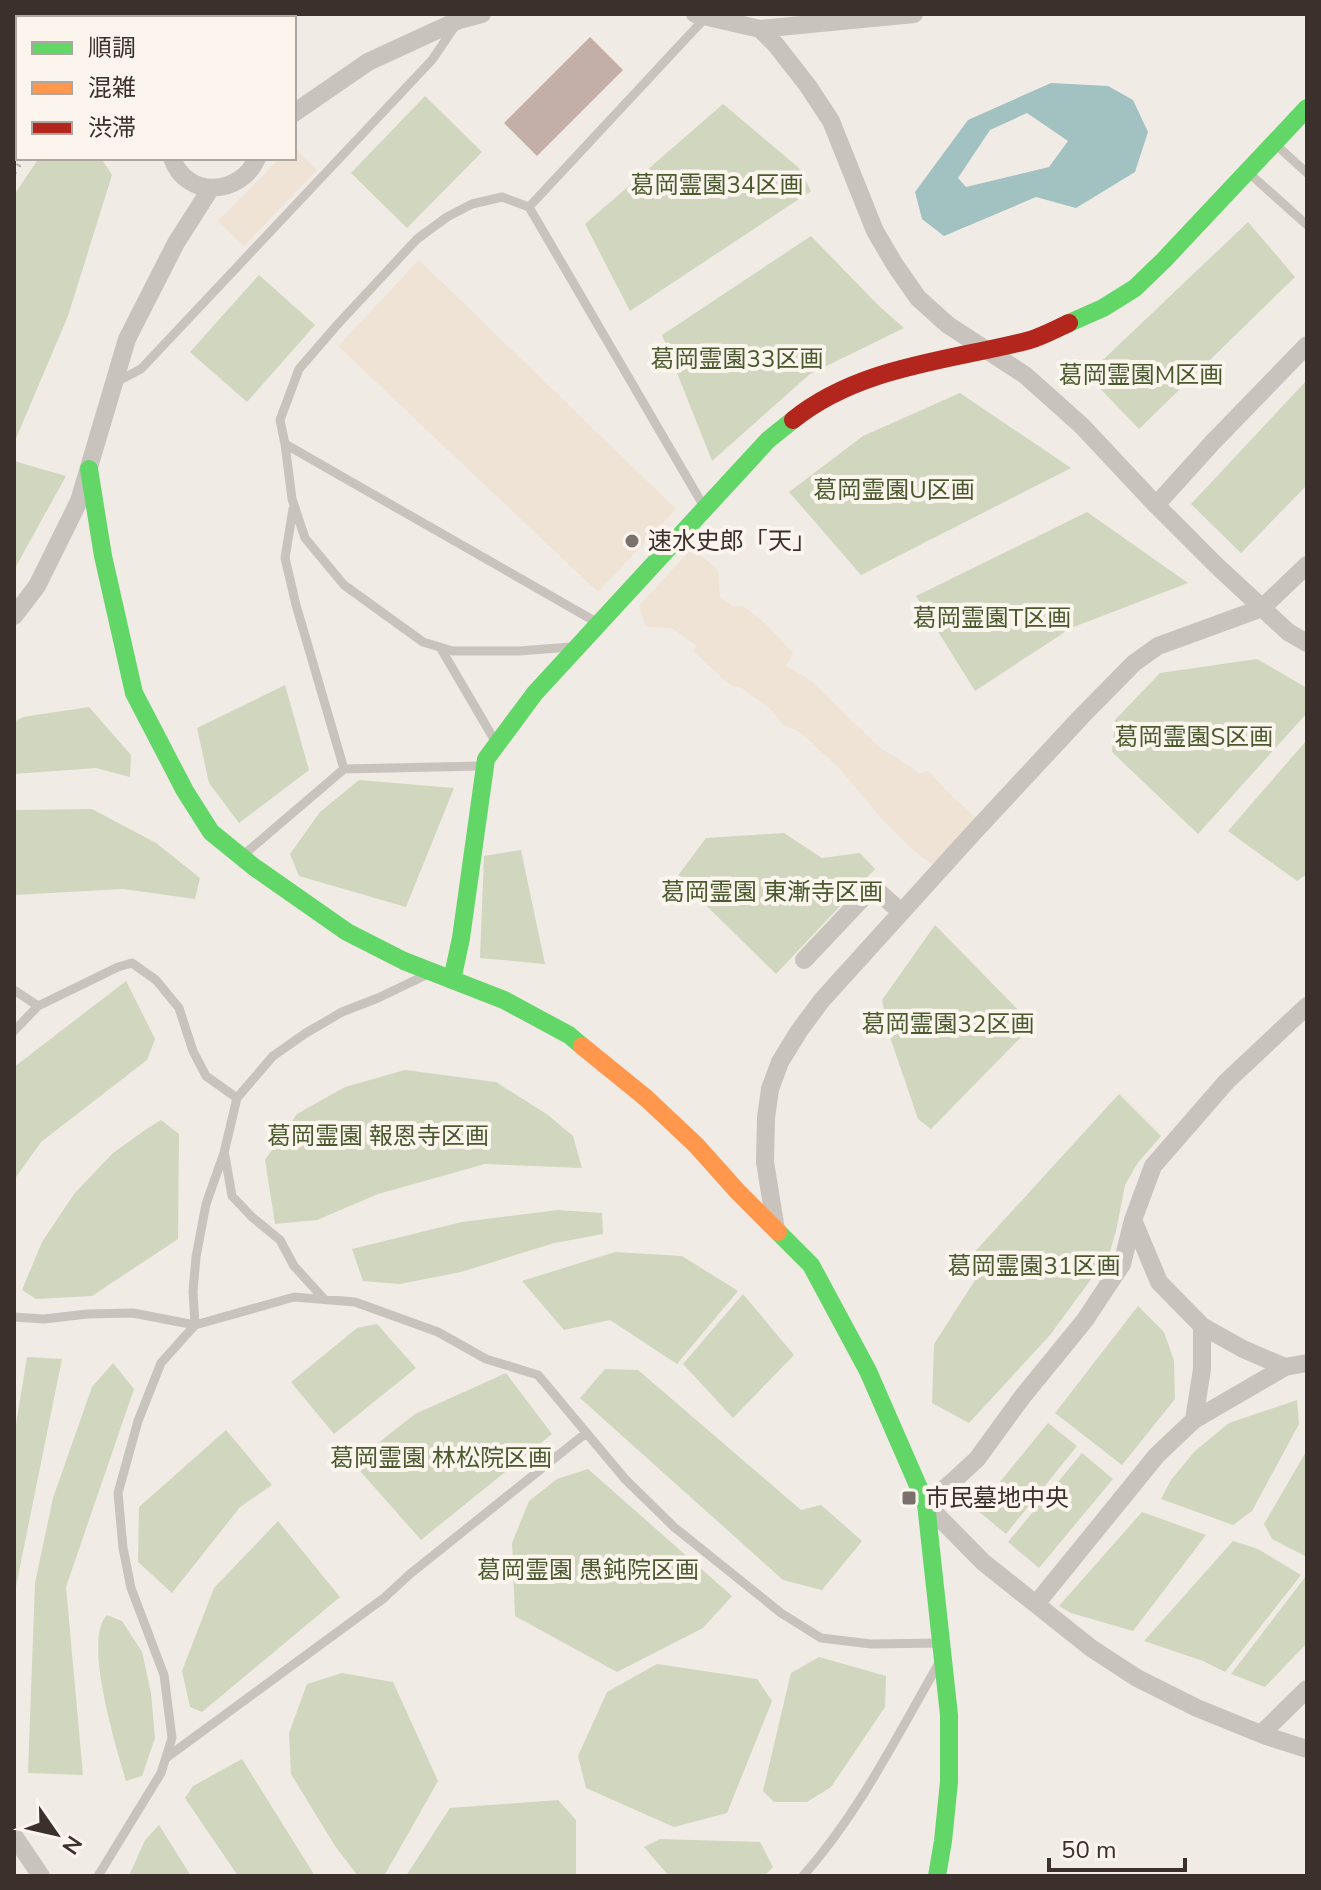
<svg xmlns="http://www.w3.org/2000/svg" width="1321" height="1890" viewBox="0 0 1321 1890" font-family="'Nunito Sans','Noto Sans JP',sans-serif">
	<rect width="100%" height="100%" fill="#f0ebe5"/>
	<path fill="#d1d6bf" d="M425,96L482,152L407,228L351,173Z
		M723,104L799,168L811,191L630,311L585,224Z
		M39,158H101L112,175L68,316L14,443V195Z
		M1248,222L1295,277L1139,429L1087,375Z
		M811,236L879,306L904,328L810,374L712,461L662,335Z
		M259,275L315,325L247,402L190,352Z
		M1307,380V485L1241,553L1191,504Z
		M960,393L1071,468L861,575L789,492L863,436Z
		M14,461L66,476L14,570Z
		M1087,512L1188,583L1071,628L975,691L916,596Z
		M1257,659L1307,688V713L1198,834L1112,752L1115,720L1160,673Z
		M285,685L309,770L239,823L209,783L197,728Z
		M89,707L131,755L130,777L96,768L14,774V722L23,717Z
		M1307,740V874L1297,881L1228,831Z
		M359,780L454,788L406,907L299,876L290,854L320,812Z
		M92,809L156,843L200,878L195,899L123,889L14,895V810Z
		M784,833L822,858L860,853L875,869L776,974L677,877L706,838Z
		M521,850L545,964L480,958L484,856Z
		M935,925L1033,1025L931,1129L918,1119L891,1040L882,1000Z
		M126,981L155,1039L147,1060L41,1142L14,1180V1067Z
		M405,1070L496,1082L548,1115L573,1136L582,1168L485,1164L378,1194L317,1220L275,1224L265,1160L297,1114L345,1087Z
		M1119,1094L1161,1136L1137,1164L1125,1185L1116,1231L1109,1255L1050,1335L969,1423L932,1403L934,1344L979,1274L970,1257Z
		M161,1120L179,1134L178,1239L92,1296L36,1299L22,1290L42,1242L74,1194L113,1153L145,1130Z
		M558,1210L602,1213L603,1234L554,1243L461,1272L400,1284L363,1281L352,1249L462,1222Z
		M615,1252L682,1256L738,1291L677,1364L610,1320L564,1330L522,1281Z
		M743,1294L794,1355L733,1418L683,1364Z
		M1138,1306L1164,1332L1174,1361L1175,1399L1122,1465L1055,1413Z
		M377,1324L416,1368L334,1434L291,1382L357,1328Z
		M27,1357L62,1359L14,1596V1436Z
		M113,1363L134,1389L66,1587L83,1775L28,1773L35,1583L53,1498L92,1387Z
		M605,1369L638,1370L801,1510L821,1505L862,1541L822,1590L783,1580L580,1398Z
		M506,1373L552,1434L421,1540L353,1463L415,1414Z
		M1297,1400L1299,1424L1252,1511L1233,1525L1161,1499L1171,1480L1195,1451L1229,1423Z
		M1048,1423L1077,1446L1006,1534L977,1510Z
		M226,1430L272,1485L240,1507L172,1593L138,1562L139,1507Z
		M1307,1450V1557L1272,1539L1264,1524Z
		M1082,1453L1113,1479L1039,1568L1008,1542Z
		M588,1469L732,1596L703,1628L617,1672L515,1616L512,1543L529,1501L557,1479Z
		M1142,1512L1206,1535L1133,1631L1071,1613L1059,1606Z
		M278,1521L340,1597L202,1712L190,1707L182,1671L214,1588Z
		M1233,1541L1258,1549L1301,1575L1225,1672L1203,1661L1144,1641Z
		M1306,1576L1307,1643L1265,1687L1231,1674Z
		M107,1615L122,1621L142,1652L151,1693L155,1738L142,1776L126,1781C117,1749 82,1639 107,1615Z
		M819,1657L886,1676L885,1707L831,1787L807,1802H774L763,1791L791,1673Z
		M657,1664L757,1679L772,1701L727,1813L674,1827L586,1788L578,1756L607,1692Z
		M342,1673L393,1682L438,1781L384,1876H358L335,1846L291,1774L289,1733L307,1684Z
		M242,1759L315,1876H238L185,1798L193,1786Z
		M558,1800L576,1820V1876H406L450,1808Z
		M159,1825L191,1876H129L145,1840Z
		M660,1839L760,1842L773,1867L764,1876H669L644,1847Z"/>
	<path fill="#eee3d5" d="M294,147L317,170L244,246L218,221L280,158H294Z
		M419,260L676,509L598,592L338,346Z
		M692,548L718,570L720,597L733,606H743L765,623L793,653L786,666L810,680L880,748L911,767L919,774L928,771L953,797L977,819L934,866L910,847L883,820L839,768L800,732L782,724L774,712L742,688L730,685L693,651L697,646L672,628L646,627L639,606Z"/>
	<path fill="#a1c2c1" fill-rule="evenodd" d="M1051,83L1108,86L1133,100L1148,132L1135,172L1076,208L1036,197L944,236L922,219L915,192L968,120ZM1027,113L1068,141L1049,167L966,187L958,178L990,130Z"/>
	<path fill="#c3afa7" d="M590,37L623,70L537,156L504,123Z"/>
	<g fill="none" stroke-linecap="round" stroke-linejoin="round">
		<path stroke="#c9c3be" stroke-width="9" d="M1274,143L1307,173
			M1250,174L1307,225
			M529,207L706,17
			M116,382L141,369L432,60L455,26
			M285,444L292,499L305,538L344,585L423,642L453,651H519L571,647
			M293,509L285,558L296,605L344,769
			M598,623L285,444L280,420L299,369L338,324L417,239L447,217L472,204L502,197L529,207L703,505
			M440,647L495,741
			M241,857L344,769L482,766
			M14,990L38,1006
			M14,1031L38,1006L118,967L132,963L156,980L179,1008L193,1051L206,1076L237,1098
			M225,1156L232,1196L252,1217L280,1240L294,1266L324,1299
			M14,1317L44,1319L87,1314L133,1313L195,1325L193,1291L196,1257L206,1204L224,1153L237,1098L273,1056L306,1033L342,1012L378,998L426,975
			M166,1758L384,1598L410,1574L586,1433
			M98,1876L161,1773L172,1738L164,1675L131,1588L123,1548L118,1493L138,1421L161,1363L195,1325L294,1297L355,1302L438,1332L486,1359L538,1375L625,1479L674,1527L781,1613L821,1638L871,1644L941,1643
			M803,1876C859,1813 897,1736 939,1663"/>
		<path stroke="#c9c3be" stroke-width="18" d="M695,14L760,29L914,14
			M760,29L776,45L808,86L831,121L875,231L895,265L918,298L948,325L1025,375L1082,426L1156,505L1216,565L1288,632L1307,643
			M294,113L368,62L459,20L482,14
			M172,158C186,199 241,196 257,158
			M1156,505L1213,442L1307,345
			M14,616L37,586L79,501L127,339L176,243L211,188
			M804,960L873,887L901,912
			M1307,1006L1227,1081L1153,1166L1133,1220L1122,1264L1085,1320L1023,1396L977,1459L950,1484L926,1504L983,1562L1091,1648L1137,1678L1197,1708L1266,1736L1307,1749
			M1133,1220L1159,1282L1202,1326L1243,1349L1285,1367L1307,1363
			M776,1230L765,1162L766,1118L770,1089L780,1062L799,1031L822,1000L975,831L1080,718L1134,663L1158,646L1262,608L1307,565
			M1194,1420L1202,1369V1326
			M1036,1604L1157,1455L1194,1420L1285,1367
			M1261,1734L1307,1689
			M14,1836L41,1876"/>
		<path stroke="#63d668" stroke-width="18" d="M1069,323L1103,308L1135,288L1164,260L1307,108
			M89,469L103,556L134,693L185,791L211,832L254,867L347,932L404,961L504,1000L569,1035L582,1046
			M452,980L461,938L486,759L535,693L768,440L793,420
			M778,1232L811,1265L868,1371L926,1504L949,1715V1782L943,1841L937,1876"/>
		<path stroke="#ff974d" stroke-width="18" d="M582,1046L646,1098L696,1145L738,1192L778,1232"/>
		<path stroke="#b3261e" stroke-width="18" d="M77,14L82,18
			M793,420C860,366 949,361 1030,340C1043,336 1056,329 1069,323"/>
		<path stroke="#b1aca8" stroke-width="5" stroke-dasharray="2 6" stroke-linecap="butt" d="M146,18L150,14
			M14,173L23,158"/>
	</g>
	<g fill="#7a716c" stroke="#fbf5ee" stroke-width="3">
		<circle cx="632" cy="541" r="8"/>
		<rect x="901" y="1490" width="16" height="16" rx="4"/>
	</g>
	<g text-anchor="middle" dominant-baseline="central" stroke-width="8" stroke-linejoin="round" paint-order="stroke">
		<g font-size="24" fill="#4a5a2e" stroke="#fbf5ee">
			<text x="717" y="185">葛岡霊園34区画</text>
			<text x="737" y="359">葛岡霊園33区画</text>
			<text x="1141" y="375">葛岡霊園M区画</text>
			<text x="894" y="490">葛岡霊園U区画</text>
			<text x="992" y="618">葛岡霊園T区画</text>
			<text x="1194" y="737">葛岡霊園S区画</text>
			<text x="772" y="892">葛岡霊園 東漸寺区画</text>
			<text x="948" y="1024">葛岡霊園32区画</text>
			<text x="378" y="1136">葛岡霊園 報恩寺区画</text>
			<text x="1034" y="1266">葛岡霊園31区画</text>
			<text x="441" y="1458">葛岡霊園 林松院区画</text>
			<text x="588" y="1570">葛岡霊園 愚鈍院区画</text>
		</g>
		<g font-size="24" fill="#3b302b" stroke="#fbf5ee" text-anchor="start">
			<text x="648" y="541">速水史郎「天」</text>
			<text x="925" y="1498">市民墓地中央</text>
		</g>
	</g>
	<rect width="1321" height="1890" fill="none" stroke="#3b302b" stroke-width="32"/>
	<rect x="16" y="16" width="280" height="144" fill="#fbf5ee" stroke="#aea6a0" stroke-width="2"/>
	<rect x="32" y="42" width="40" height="12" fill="#63d668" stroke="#aea6a0" stroke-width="2"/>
	<text x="88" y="56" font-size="24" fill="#3b302b">順調</text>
	<rect x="32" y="82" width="40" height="12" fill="#ff974d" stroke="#aea6a0" stroke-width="2"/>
	<text x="88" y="96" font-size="24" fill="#3b302b">混雑</text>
	<rect x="32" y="122" width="40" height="12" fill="#b3261e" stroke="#aea6a0" stroke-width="2"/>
	<text x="88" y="136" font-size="24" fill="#3b302b">渋滞</text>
	<g transform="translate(56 1834) rotate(124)" stroke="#fbf5ee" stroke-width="6" paint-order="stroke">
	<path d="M0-6L14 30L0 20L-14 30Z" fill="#3b302b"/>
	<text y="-12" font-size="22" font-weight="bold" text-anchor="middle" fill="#3b302b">N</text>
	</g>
	<path d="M1049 1858v12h136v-12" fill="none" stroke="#3b302b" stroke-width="4"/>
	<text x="1061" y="1858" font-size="24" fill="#3b302b" stroke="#fbf5ee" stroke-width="6" paint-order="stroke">50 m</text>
</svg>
